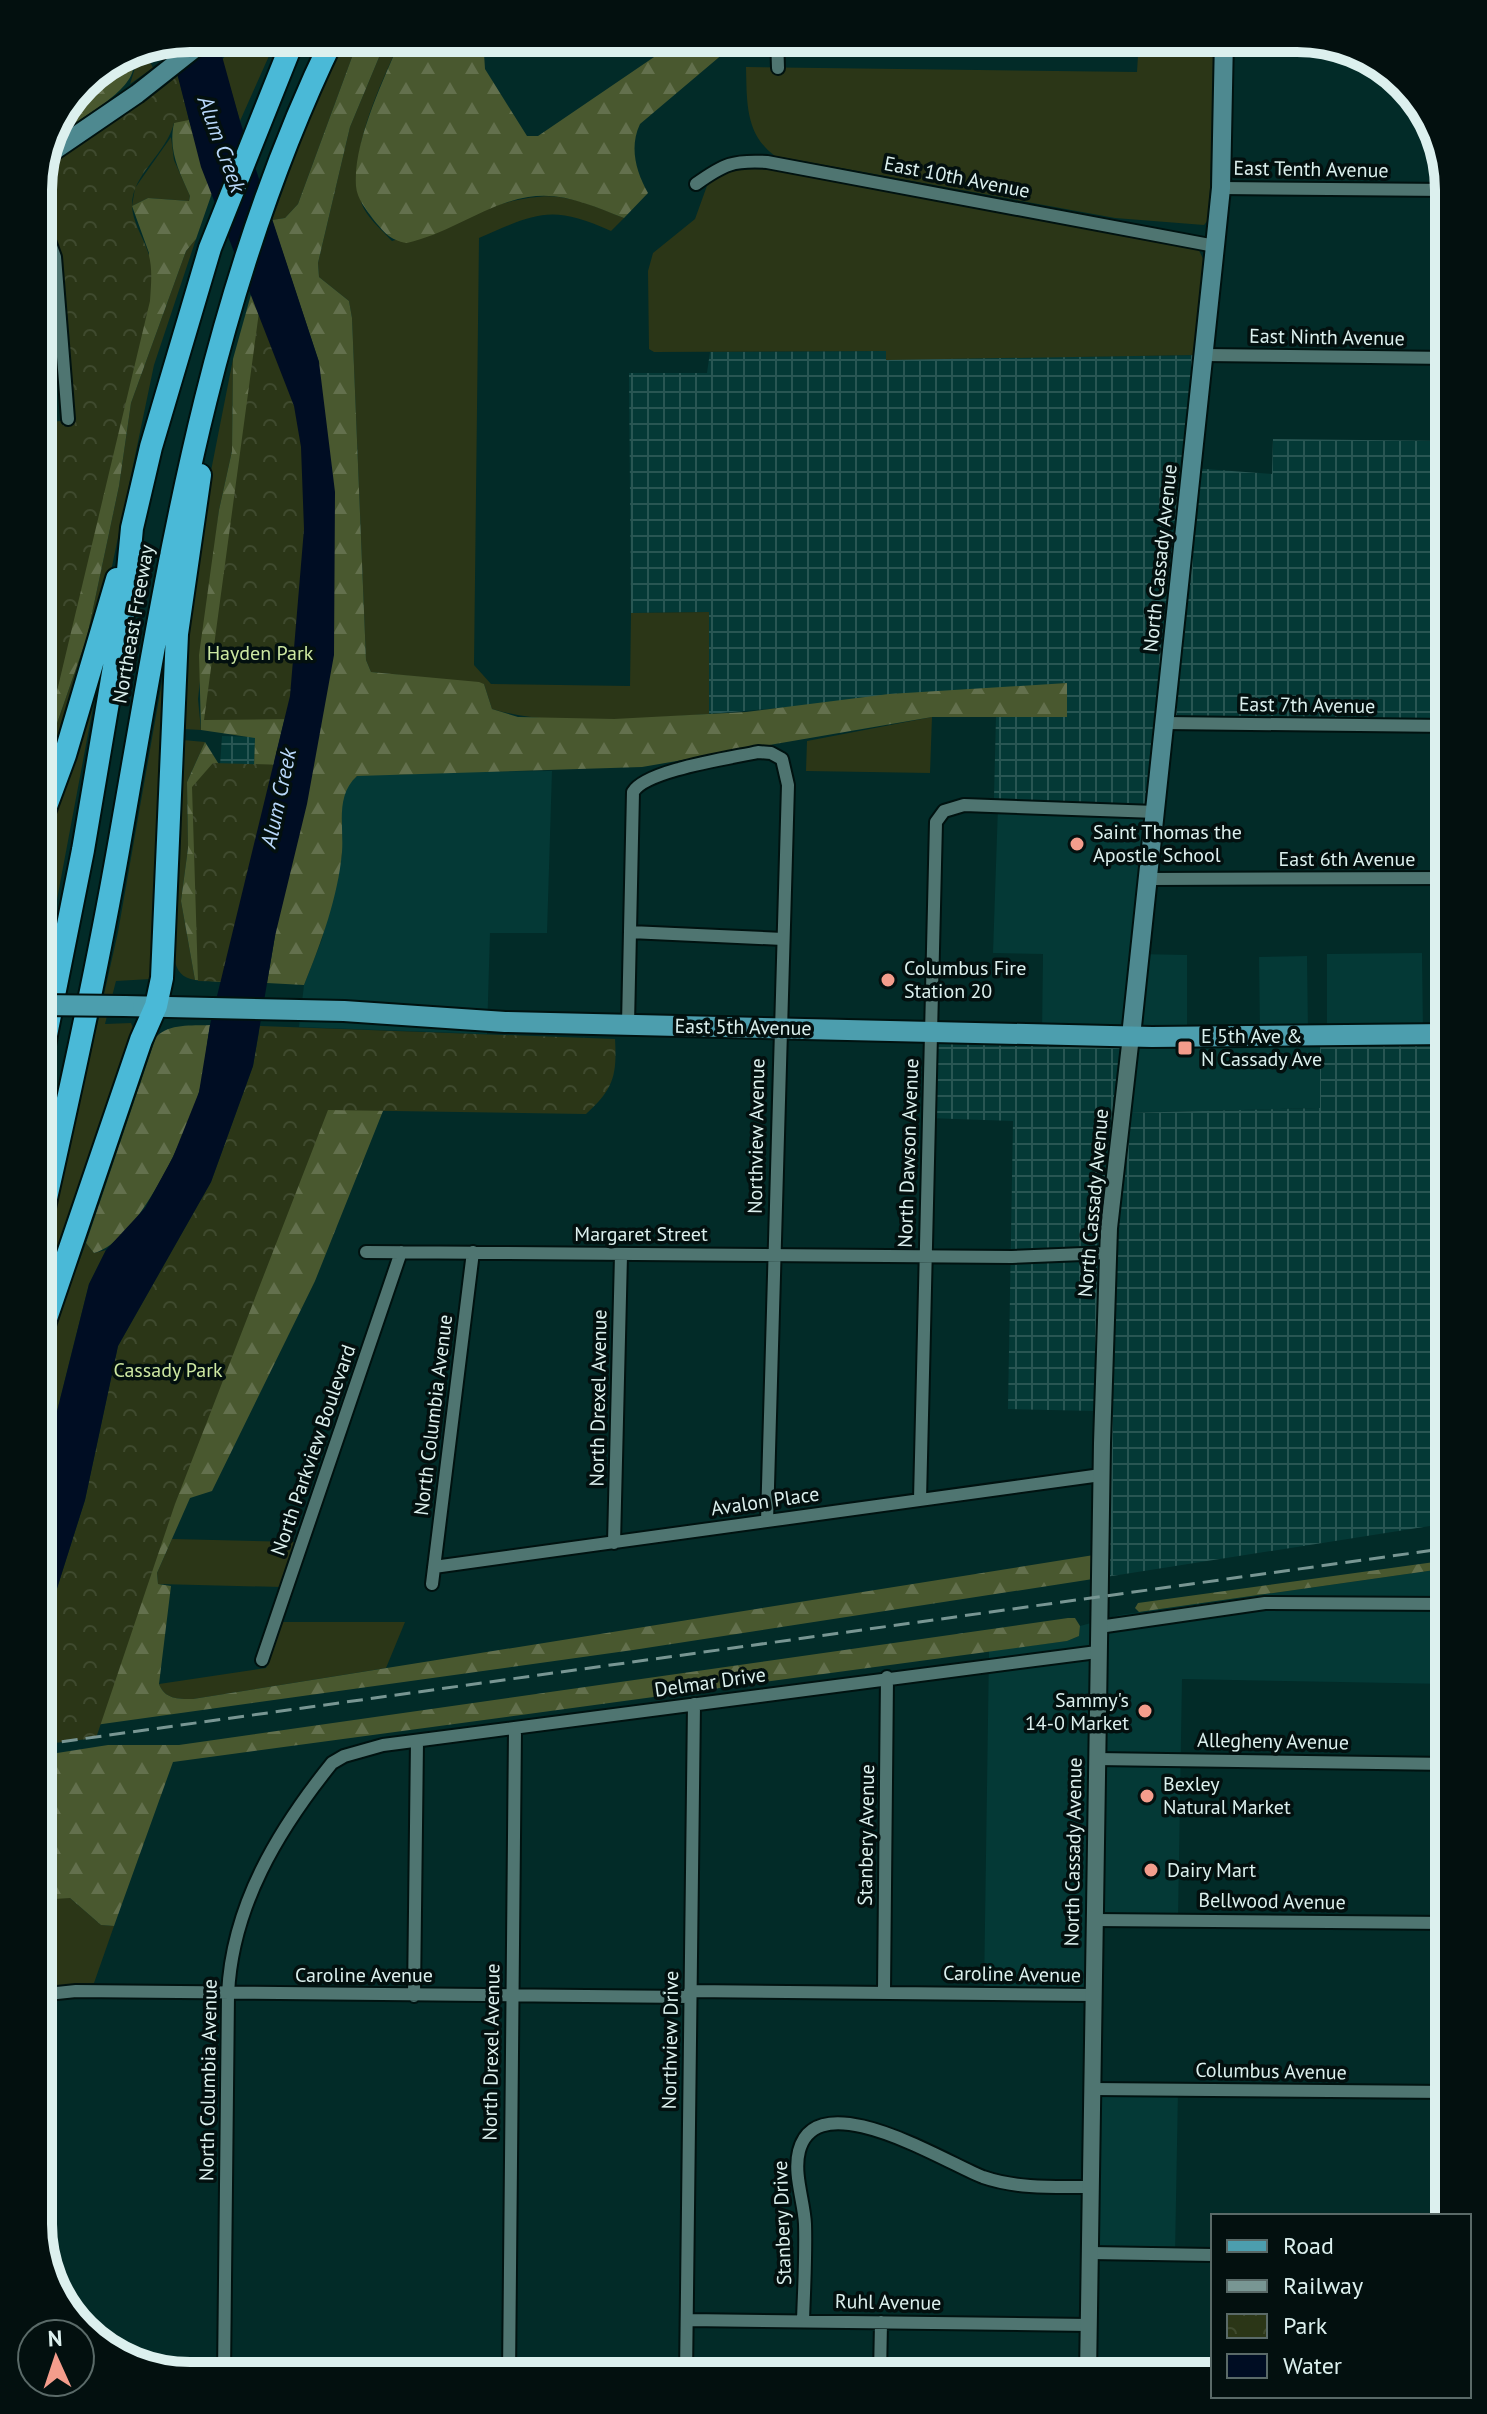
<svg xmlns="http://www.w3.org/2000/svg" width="1487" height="2414" viewBox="0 0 1487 2414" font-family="'PT Sans',sans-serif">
	<defs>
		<pattern id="industrial-grid" width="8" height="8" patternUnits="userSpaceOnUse" patternTransform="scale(2)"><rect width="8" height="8" fill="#043936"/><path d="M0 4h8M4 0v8" fill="none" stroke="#285653"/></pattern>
		<pattern id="forest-firs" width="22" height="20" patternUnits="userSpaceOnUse" patternTransform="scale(2)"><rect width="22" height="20" fill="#49582f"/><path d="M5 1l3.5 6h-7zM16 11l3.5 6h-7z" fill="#63704d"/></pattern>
		<pattern id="park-crowns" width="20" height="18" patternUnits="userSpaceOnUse" patternTransform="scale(2)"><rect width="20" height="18" fill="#2b3617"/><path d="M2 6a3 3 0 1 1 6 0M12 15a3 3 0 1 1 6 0" fill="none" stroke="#3f4a2e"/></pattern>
	</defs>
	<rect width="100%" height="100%" fill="#022b28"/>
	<path fill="#043936" d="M552,771L547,933H490L487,1034L299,1027L304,985L322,939L342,855V797L348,784L357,776L398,772Z
		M998,806L1155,812L1139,954L1187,955V1034L1260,1033L1259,957L1307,956L1308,1032L1320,1033V1108L1124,1113L1042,1035L1043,954L993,953Z
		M1422,953L1423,1032L1327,1033V954Z
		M1449,1568V1684L1182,1679L1178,1920L1095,1918L1093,1994L984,1991L989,1651L1067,1641L1079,1636L1080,1626L1120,1615Z
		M1091,2089L1178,2090L1175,2255L1088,2253Z"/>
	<path fill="url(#industrial-grid)" d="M886,351V359L1204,355L1192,468L1272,474L1273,439L1449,441V725L1166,722L1155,812L998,806L994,798L996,716L1066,717L1067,683L709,714L708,612L631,613L629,373H707L710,352Z
		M222,736L255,737L254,768L220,766Z
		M931,1031L1128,1037L1125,1113L1320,1108V1033L1449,1032V1523L1093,1579L1096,1411L1008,1409L1013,1121L928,1118Z"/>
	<path fill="#2b3617" d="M241,38H277L240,121L222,60Z
		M346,38H359L298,204L285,218L272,220L311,113Z
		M387,38H401C381,86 347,148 361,201C364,215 382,230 392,241C435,227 516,191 559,197C582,200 602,209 624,218L611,231C551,204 537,213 479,238L474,665L491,684L630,686L631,613L709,612V714C639,718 560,729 492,709L484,684L371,672L366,660L352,318L349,301L319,277L318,263L350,127Z
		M1139,38H1215L1209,219L1204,225L1115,218L775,156C745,134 747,102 746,67L1137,72Z
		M143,47L153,68L130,84L135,68L121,57Z
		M171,137L174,160L190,196L189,201L148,198L132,206L135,188Z
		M759,165L1197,246L1205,263L1196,355L886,360V351L654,352L649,349L648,271L653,253L695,219L708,183L718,175L739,166Z
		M196,239L154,365L105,600L38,795V765L46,736L55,729L87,637L119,486L131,403L186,251Z
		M233,359L232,451L219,510L198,699L201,730L183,729L187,626L196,547Z
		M167,653L151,979L116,981L105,1024L131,1023L134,1030L38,1327V1289L118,932Z
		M89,700L94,702L38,1001V843Z
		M932,717L930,773L806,771L807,741Z
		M183,740L205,742L187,782L188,848L181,901L195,980C182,978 177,971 174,959Z
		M86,1243L94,1253L106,1250L89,1284L38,1487V1372Z
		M172,1539L297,1542L281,1587L158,1584L157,1573Z
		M283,1622H405L386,1668L193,1699C177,1699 165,1699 159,1684L266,1668Z
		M42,1898H70L101,1925L114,1926L94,1983L38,1987V1900Z"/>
	<path fill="url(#forest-firs)" d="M359,38H387L350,127L318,263L319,277L349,301L352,318L366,660L371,672L479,682L484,684L492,709L518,717L614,719L746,712L889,694L1067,683V717H932L642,767L357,776C335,796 344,825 342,852C338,897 321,943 304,985L267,983L275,936L319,362L272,220L285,218L298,204Z
		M401,38H483L485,69L527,136H538L657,55L671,38L728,39L724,53L640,124C629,147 636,172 648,193L624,218C593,206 562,191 528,197C486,204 449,234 407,243C389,240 384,232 373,219C366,209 357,199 356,186C353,141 384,80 401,38Z
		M121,57L133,61C140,88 80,118 60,133L83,82Z
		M181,119L189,120L212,193L196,239L186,251L131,403L119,486L87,637L55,729L46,736L79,594L149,253L132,206L148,198L189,201L190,196C179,171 168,151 174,123Z
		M252,291L294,406L290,696L222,982L195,980L181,901L188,848L187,782L205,742L220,766L254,768L255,738L201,730L199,655L219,510L232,451L233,359Z
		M210,1025C206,1047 205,1071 199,1092C187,1134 138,1242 94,1253L86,1243L156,1037C170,1023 191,1026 210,1025Z
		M260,1026L404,1099L383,1111L315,1281L212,1491L190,1498L157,1573L158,1584L171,1586L159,1684C165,1699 177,1699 193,1699L1094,1555L1093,1579L633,1650L38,1733V1633L243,1298Z
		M1449,1560V1568L1139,1612L1135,1608L1138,1603Z
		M1068,1618H1075L1080,1626L1079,1636L1067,1641L173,1762L114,1926L101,1925L70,1898L38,1900V1756L108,1745H179Z"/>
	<path fill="url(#park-crowns)" d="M178,75L189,120L174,123C167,153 132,174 132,205C132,221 143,237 148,252C153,268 151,284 150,301L52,712H38V423L61,421C58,367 59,309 50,255C44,222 31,198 46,165Z
		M266,260L313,407L295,719L204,720Z
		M213,763L286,765L239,982L198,981L192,787Z
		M260,1026L615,1039C617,1075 614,1089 586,1114L328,1110L175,1504L96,1738L38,1745V1633L47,1620L85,1500L118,1346L211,1182L253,1066Z"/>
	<path fill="#000d23" d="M190,38H217L240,121L319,362L335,492L334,655L307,804L275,936L253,1066L211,1182L118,1346L85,1500L47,1620L38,1633V1487L89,1284L106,1250L145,1208L173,1157L199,1092L210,1025L290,696L304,529L301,447L294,406L201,167L169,42Z"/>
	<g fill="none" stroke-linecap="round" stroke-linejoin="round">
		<g stroke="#001210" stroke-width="16">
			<path id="minor" d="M777,38L778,68
				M696,184C724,164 733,160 767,162L1215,246
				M1221,188L1449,190
				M38,211L55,257L68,419
				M1204,355L1449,358
				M1164,723L1449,726
				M1149,879L1449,878
				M630,932L783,939
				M628,1024L633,792C646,770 731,758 758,752L771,753L782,759L788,785L767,1521
				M366,1252L1012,1257L1108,1253
				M920,1500L936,822L944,811L964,805L1156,812
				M614,1543L621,1255
				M434,1567L1101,1475
				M432,1584L473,1252
				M1099,1627L1265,1603L1449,1604
				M262,1660L401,1252
				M1096,1759L1449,1764
				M1094,1920L1449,1923
				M690,1991L1093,1995
				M884,1992L887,1677
				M38,1995L76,1991L690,1997
				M414,1996L417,1741
				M1092,2089L1449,2092
				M1090,2253L1213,2255
				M687,2320L1089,2325
				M803,2321C804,2289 806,2256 805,2224C804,2201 793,2174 799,2151C817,2081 948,2164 983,2177C1018,2189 1055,2187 1091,2187
				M224,2376L228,1994C232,1906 278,1830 332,1763L344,1756L383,1745L1097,1652
				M509,2376L515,1729
				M686,2376L694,1704
				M880,2376L881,2322"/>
		</g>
		<g stroke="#001210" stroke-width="20">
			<path id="tertiary" d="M1088,2376L1102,1443L1109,1228L1131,1036"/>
		</g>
		<g stroke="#001210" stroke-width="22">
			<path id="secondary" d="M52,152L137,94L208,38
				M1131,1036L1215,246L1221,188L1224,38"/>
		</g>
		<g stroke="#001210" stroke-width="24">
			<path id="primary" d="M124,1006L344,1011L505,1022L1152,1037L1449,1034"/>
		</g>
		<g stroke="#001210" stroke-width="26">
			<path id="motorway" d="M38,828L65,755L117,579
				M38,1075L83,850L125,602L132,528L151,447L210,248L294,38
				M38,1234C67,1105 96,976 119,845C168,567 208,295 333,38
				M38,1342L141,1040L156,1006L162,978L177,634L200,475"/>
		</g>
		<use href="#minor" stroke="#4f7571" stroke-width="12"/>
		<use href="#tertiary" stroke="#4f7571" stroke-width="16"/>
		<use href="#secondary" stroke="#4e8990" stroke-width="18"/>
		<use href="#primary" stroke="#4c9eae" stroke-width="20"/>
		<use href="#motorway" stroke="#4ab9d7" stroke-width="22"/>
		<path stroke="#789693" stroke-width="3" stroke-dasharray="16 8" stroke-linecap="butt" d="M38,1745L1449,1548"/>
		<g stroke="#001210" stroke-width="24" stroke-linecap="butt">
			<path id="primary-bridge" d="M38,1005L124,1006"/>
		</g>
		<use href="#primary-bridge" stroke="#4c9eae" stroke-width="20"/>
	</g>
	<g fill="#f49d8c" stroke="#03100f" stroke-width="3">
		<circle cx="1077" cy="844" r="8"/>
		<circle cx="888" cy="980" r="8"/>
		<rect x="1177" y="1040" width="16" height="16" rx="4"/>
		<circle cx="1145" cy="1711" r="8"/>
		<circle cx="1147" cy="1796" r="8"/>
		<circle cx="1151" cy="1870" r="8"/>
	</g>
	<g text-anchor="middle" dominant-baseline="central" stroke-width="7" stroke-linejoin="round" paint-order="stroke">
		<g font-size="20" fill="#dcf0ee" stroke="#03100f">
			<text transform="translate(1311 169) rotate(1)">East Tenth Avenue</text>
			<text transform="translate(957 177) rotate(11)">East 10th Avenue</text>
			<text transform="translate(1327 337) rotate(1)">East Ninth Avenue</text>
			<text transform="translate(1160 558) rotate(-84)">North Cassady Avenue</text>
			<text transform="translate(133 624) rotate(-80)">Northeast Freeway</text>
			<text transform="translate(1307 705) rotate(1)">East 7th Avenue</text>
			<text x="1347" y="859">East 6th Avenue</text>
			<text transform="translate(743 1027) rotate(1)">East 5th Avenue</text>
			<text transform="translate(756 1136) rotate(-89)">Northview Avenue</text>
			<text transform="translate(908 1153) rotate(-88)">North Dawson Avenue</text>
			<text transform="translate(1093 1203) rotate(-85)">North Cassady Avenue</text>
			<text x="641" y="1234">Margaret Street</text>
			<text transform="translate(598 1398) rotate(-89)">North Drexel Avenue</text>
			<text transform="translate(433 1415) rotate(-83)">North Columbia Avenue</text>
			<text transform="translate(313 1450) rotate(-71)">North Parkview Boulevard</text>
			<text transform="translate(765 1501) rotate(-8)">Avalon Place</text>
			<text transform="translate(710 1682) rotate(-8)">Delmar Drive</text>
			<text transform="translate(1273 1741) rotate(1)">Allegheny Avenue</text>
			<text transform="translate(866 1835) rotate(-89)">Stanbery Avenue</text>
			<text transform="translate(1073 1852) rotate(-89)">North Cassady Avenue</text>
			<text transform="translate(1272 1901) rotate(1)">Bellwood Avenue</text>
			<text transform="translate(1012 1974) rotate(1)">Caroline Avenue</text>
			<text x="364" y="1975">Caroline Avenue</text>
			<text transform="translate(670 2040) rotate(-89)">Northview Drive</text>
			<text transform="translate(491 2052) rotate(-89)">North Drexel Avenue</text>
			<text transform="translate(1271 2071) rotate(1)">Columbus Avenue</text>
			<text transform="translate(208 2080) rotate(-89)">North Columbia Avenue</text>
			<text transform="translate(782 2223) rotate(-92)">Stanbery Drive</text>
			<text transform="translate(888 2302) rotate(1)">Ruhl Avenue</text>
		</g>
		<g font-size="20" fill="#cde8a2" stroke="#03100f">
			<text x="260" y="653">Hayden Park</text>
			<text x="168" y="1370">Cassady Park</text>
		</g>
		<g font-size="20" fill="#dcf0ee" stroke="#03100f" text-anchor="start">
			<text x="1093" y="832">Saint Thomas the<tspan x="1093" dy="23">Apostle School</tspan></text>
			<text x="904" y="968">Columbus Fire<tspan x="904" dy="23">Station 20</tspan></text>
			<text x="1201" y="1036">E 5th Ave &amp;<tspan x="1201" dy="23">N Cassady Ave</tspan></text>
			<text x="1129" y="1700" text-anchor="end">Sammy's<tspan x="1129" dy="23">14-0 Market</tspan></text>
			<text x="1163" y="1784">Bexley<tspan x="1163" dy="23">Natural Market</tspan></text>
			<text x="1167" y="1870">Dairy Mart</text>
		</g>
		<g font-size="22" font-style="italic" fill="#bad9fb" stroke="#03100f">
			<text transform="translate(222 144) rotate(70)">Alum Creek</text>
			<text transform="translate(278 798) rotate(-78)">Alum Creek</text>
		</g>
	</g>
	<path d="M0 0H1487V2414H0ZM190 52H1297A138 138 0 0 1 1435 190V2224A138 138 0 0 1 1297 2362H190A138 138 0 0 1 52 2224V190A138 138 0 0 1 190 52Z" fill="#03100f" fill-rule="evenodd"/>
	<path fill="none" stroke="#dcf0ee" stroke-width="10" d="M190 52H1297A138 138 0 0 1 1435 190V2224A138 138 0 0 1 1297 2362H190A138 138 0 0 1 52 2224V190A138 138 0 0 1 190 52Z"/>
	<rect x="1211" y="2214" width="260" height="184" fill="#03100f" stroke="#5a6a68" stroke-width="2"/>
	<rect x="1227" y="2240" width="40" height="12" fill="#4c9eae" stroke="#5a6a68" stroke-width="2"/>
	<text x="1283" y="2254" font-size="24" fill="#dcf0ee">Road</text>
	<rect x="1227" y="2280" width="40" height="12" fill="#789693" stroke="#5a6a68" stroke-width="2"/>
	<text x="1283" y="2294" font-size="24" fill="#dcf0ee">Railway</text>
	<rect x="1227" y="2314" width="40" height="24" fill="url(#park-crowns)" stroke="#5a6a68" stroke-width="2"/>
	<text x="1283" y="2334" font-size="24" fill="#dcf0ee">Park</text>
	<rect x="1227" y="2354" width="40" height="24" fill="#000d23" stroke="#5a6a68" stroke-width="2"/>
	<text x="1283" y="2374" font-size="24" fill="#dcf0ee">Water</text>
	<g transform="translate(56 2358) rotate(357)"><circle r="38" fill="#03100f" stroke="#5a6a68" stroke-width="2"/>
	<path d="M0-6L14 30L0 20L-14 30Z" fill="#f49d8c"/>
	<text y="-12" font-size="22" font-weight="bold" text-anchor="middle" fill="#dcf0ee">N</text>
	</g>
</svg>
